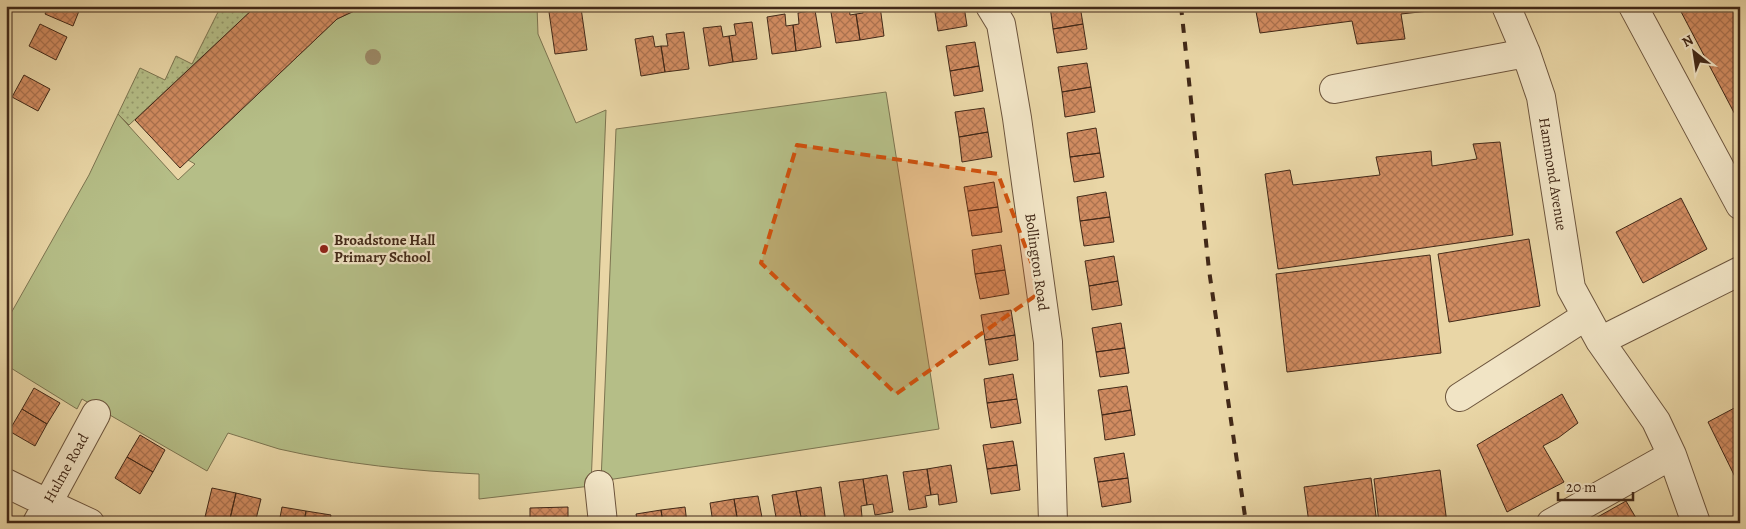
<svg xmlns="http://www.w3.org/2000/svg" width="1746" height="529" viewBox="0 0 1746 529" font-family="Alegreya,serif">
	<defs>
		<pattern id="grass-dots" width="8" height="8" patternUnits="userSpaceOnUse" patternTransform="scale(1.25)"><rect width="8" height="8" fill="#b5be87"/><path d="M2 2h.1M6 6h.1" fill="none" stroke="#959a6d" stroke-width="1.8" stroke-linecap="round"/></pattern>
		<pattern id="building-cross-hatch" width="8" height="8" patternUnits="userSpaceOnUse" patternTransform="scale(1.25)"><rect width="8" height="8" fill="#d18c61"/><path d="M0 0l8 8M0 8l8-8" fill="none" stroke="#ab724f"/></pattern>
	</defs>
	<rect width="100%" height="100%" fill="#e9d6a6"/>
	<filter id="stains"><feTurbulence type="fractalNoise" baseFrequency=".004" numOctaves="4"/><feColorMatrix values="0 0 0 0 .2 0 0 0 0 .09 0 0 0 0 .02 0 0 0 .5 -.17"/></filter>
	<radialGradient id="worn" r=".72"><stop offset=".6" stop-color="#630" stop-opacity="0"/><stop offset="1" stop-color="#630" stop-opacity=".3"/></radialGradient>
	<path fill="url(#grass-dots)" stroke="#7c7450" d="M221,6H252L254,8L129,125L118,114L140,68L165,80L176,56L192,64Z"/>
	<path fill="#b5be87" stroke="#7c7450" d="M365,6H537L538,34L576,123L606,110L591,486L479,499V474C413,471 344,464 279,449C262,444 245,438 228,433L207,471L82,399L77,409L6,365V322L89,175L118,114L178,180L195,164L188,160L337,19Z
		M886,92L939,429L601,481L616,129Z"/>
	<path fill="url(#building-cross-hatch)" stroke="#422918" d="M49,6H81L73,26L45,14Z
		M252,6H365L337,19L180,168L135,120L254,8Z
		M830,6H849L850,15L856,14L860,40L836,43Z
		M862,6H880L884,36L860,40L856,14L863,13Z
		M934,6H964L967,26L938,31Z
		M1050,6H1080L1083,24L1053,29Z
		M1255,6H1437L1438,10L1401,14L1405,39L1357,44L1352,21L1260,33Z
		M1678,6H1740V124Z
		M581,8L587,50L555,54L549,12Z
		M815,10L821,47L796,51L793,25L799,24L798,13Z
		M785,14L786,26L793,25L796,51L772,54L767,17Z
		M752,22L757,59L733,62L729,36L736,35L734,24Z
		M40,24L67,37L56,60L29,46Z
		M1083,24L1087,49L1057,53L1053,29Z
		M721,26L723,37L729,36L733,62L709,66L703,28Z
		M684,32L689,69L665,72L661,46H668L666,34Z
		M653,36L655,47L661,46L665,72L641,76L635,39Z
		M975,42L979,66L950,71L946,46Z
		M1087,63L1091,87L1062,92L1058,67Z
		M979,66L983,91L954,96L950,71Z
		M24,75L50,89L38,111L12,97Z
		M1091,87L1095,112L1065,117L1062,92Z
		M984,108L988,132L959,137L955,112Z
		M1096,128L1100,153L1070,157L1067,133Z
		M988,132L992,157L962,162L959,137Z
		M1500,142L1513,235L1278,269L1265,174L1290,170L1293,185L1380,175L1376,157L1431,151L1432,166L1477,159L1473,144Z
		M1100,153L1104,177L1074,182L1070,157Z
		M994,182L998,207L968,211L964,187Z
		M1106,192L1110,217L1080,221L1077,197Z
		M1681,198L1707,249L1643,283L1616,232Z
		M998,207L1002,232L972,236L968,211Z
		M1110,217L1114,242L1084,246L1080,221Z
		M1529,239L1540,306L1449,322L1438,254Z
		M1001,245L1005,270L975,274L972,250Z
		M1430,255L1441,353L1287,372L1276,274Z
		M1114,256L1118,281L1089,286L1085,261Z
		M1005,270L1009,294L980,299L975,274Z
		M1118,281L1122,305L1092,310L1089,286Z
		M1011,310L1015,335L985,340L981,315Z
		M1121,323L1125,348L1096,352L1092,328Z
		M1015,335L1018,360L989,365L985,340Z
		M1125,348L1129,373L1100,377L1096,352Z
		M1013,374L1017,399L987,403L984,379Z
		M1127,386L1131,410L1102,415L1098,390Z
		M34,388L60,403L47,424L22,409Z
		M1562,394L1578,423L1558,438L1543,446L1564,482L1507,512L1477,445Z
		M1017,399L1021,423L991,428L987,403Z
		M1740,405V487L1708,422Z
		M22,409L47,424L35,446L9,431Z
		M1131,410L1135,435L1105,440L1102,415Z
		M140,435L165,450L153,472L127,457Z
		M1013,441L1017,465L987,469L983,445Z
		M1124,453L1128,478L1098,482L1094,458Z
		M127,457L153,472L140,494L115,478Z
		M951,465L957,502L939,505L938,494L931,495L927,469Z
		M1017,465L1020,490L991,494L987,469Z
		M927,469L931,495L925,496L927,507L909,510L903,472Z
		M1440,470L1447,523H1379L1374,479Z
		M887,475L893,512L875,515L873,504L867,505L863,479Z
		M1128,478L1131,502L1102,507L1098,482Z
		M1371,478L1377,523H1309L1304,487Z
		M863,479L867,505L861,506L862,517L845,520L839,482Z
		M821,487L826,523H808L807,516L801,517L796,491Z
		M212,488L236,493L229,523L205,517Z
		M796,491L801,517L794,518L795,523H777L772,495Z
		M236,493L261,499L255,523H229Z
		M758,496L763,523H738L734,499Z
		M734,499L738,523H713L710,503Z
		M1626,501L1639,523H1587Z
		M282,507L306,511L304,523H279Z
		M568,507V523H530V508Z
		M685,507L687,523H663L661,510Z
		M661,510L663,523H638L636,514Z
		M306,511L331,515L329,523H304Z"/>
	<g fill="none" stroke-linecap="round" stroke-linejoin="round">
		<g stroke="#6c543c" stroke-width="30">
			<path id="minor" d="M990,6L1001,24L1017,118L1048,342L1053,523
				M1506,6L1526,53L1541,97L1571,288L1600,341L1656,421L1672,455L1696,523
				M1633,6L1740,205
				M1334,89L1526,53
				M1600,341L1740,271
				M1460,397L1586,316
				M6,483L47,503L90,523
				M599,485L603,523
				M37,523L96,414
				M1551,523L1672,455"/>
		</g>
		<use href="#minor" stroke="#f1e4c5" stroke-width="28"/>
		<path stroke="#422918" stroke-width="4" stroke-dasharray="9 9" stroke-linecap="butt" d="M1181,6L1209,270L1246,523"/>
	</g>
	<circle fill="#9a8764" cx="373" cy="57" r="8"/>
	<path fill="#cf520e" fill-opacity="0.2" stroke="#cf520e" stroke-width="4" stroke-dasharray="10 6" stroke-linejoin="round" d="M797,145L998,174L1042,291L896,394L761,263Z"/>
	<circle fill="#8f2418" stroke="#f1e4c5" stroke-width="2" cx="324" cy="249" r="5"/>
	<g text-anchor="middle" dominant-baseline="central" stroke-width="4.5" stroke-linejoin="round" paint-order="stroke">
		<g font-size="15" fill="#422918" stroke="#f1e4c5">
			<text transform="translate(1553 174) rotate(81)">Hammond Avenue</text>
			<text transform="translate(1037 262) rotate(82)">Bollington Road</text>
			<text transform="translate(66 468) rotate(-61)">Hulme Road</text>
		</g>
		<g font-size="15" font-weight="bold" fill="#422918" stroke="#f1e4c5" text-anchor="start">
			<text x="334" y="240">Broadstone Hall<tspan x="334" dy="17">Primary School</tspan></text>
		</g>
	</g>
	<rect width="1746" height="529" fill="none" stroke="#e9d6a6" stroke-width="25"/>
	<rect x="8" y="8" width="1731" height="514" fill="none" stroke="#422918" stroke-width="2.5"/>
	<rect x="12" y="12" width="1721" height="504" fill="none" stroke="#422918"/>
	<g transform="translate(1694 52) rotate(330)" stroke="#f1e4c5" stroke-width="4" paint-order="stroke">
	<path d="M0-4L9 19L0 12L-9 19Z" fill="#422918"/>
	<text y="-8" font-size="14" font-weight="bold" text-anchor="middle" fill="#422918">N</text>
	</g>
	<path d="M1558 492v8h75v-8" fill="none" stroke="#422918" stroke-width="2.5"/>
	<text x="1566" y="492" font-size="15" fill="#422918" stroke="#f1e4c5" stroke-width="4" paint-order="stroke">20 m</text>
	<rect width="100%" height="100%" filter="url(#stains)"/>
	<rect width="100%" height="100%" fill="url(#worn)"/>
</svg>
